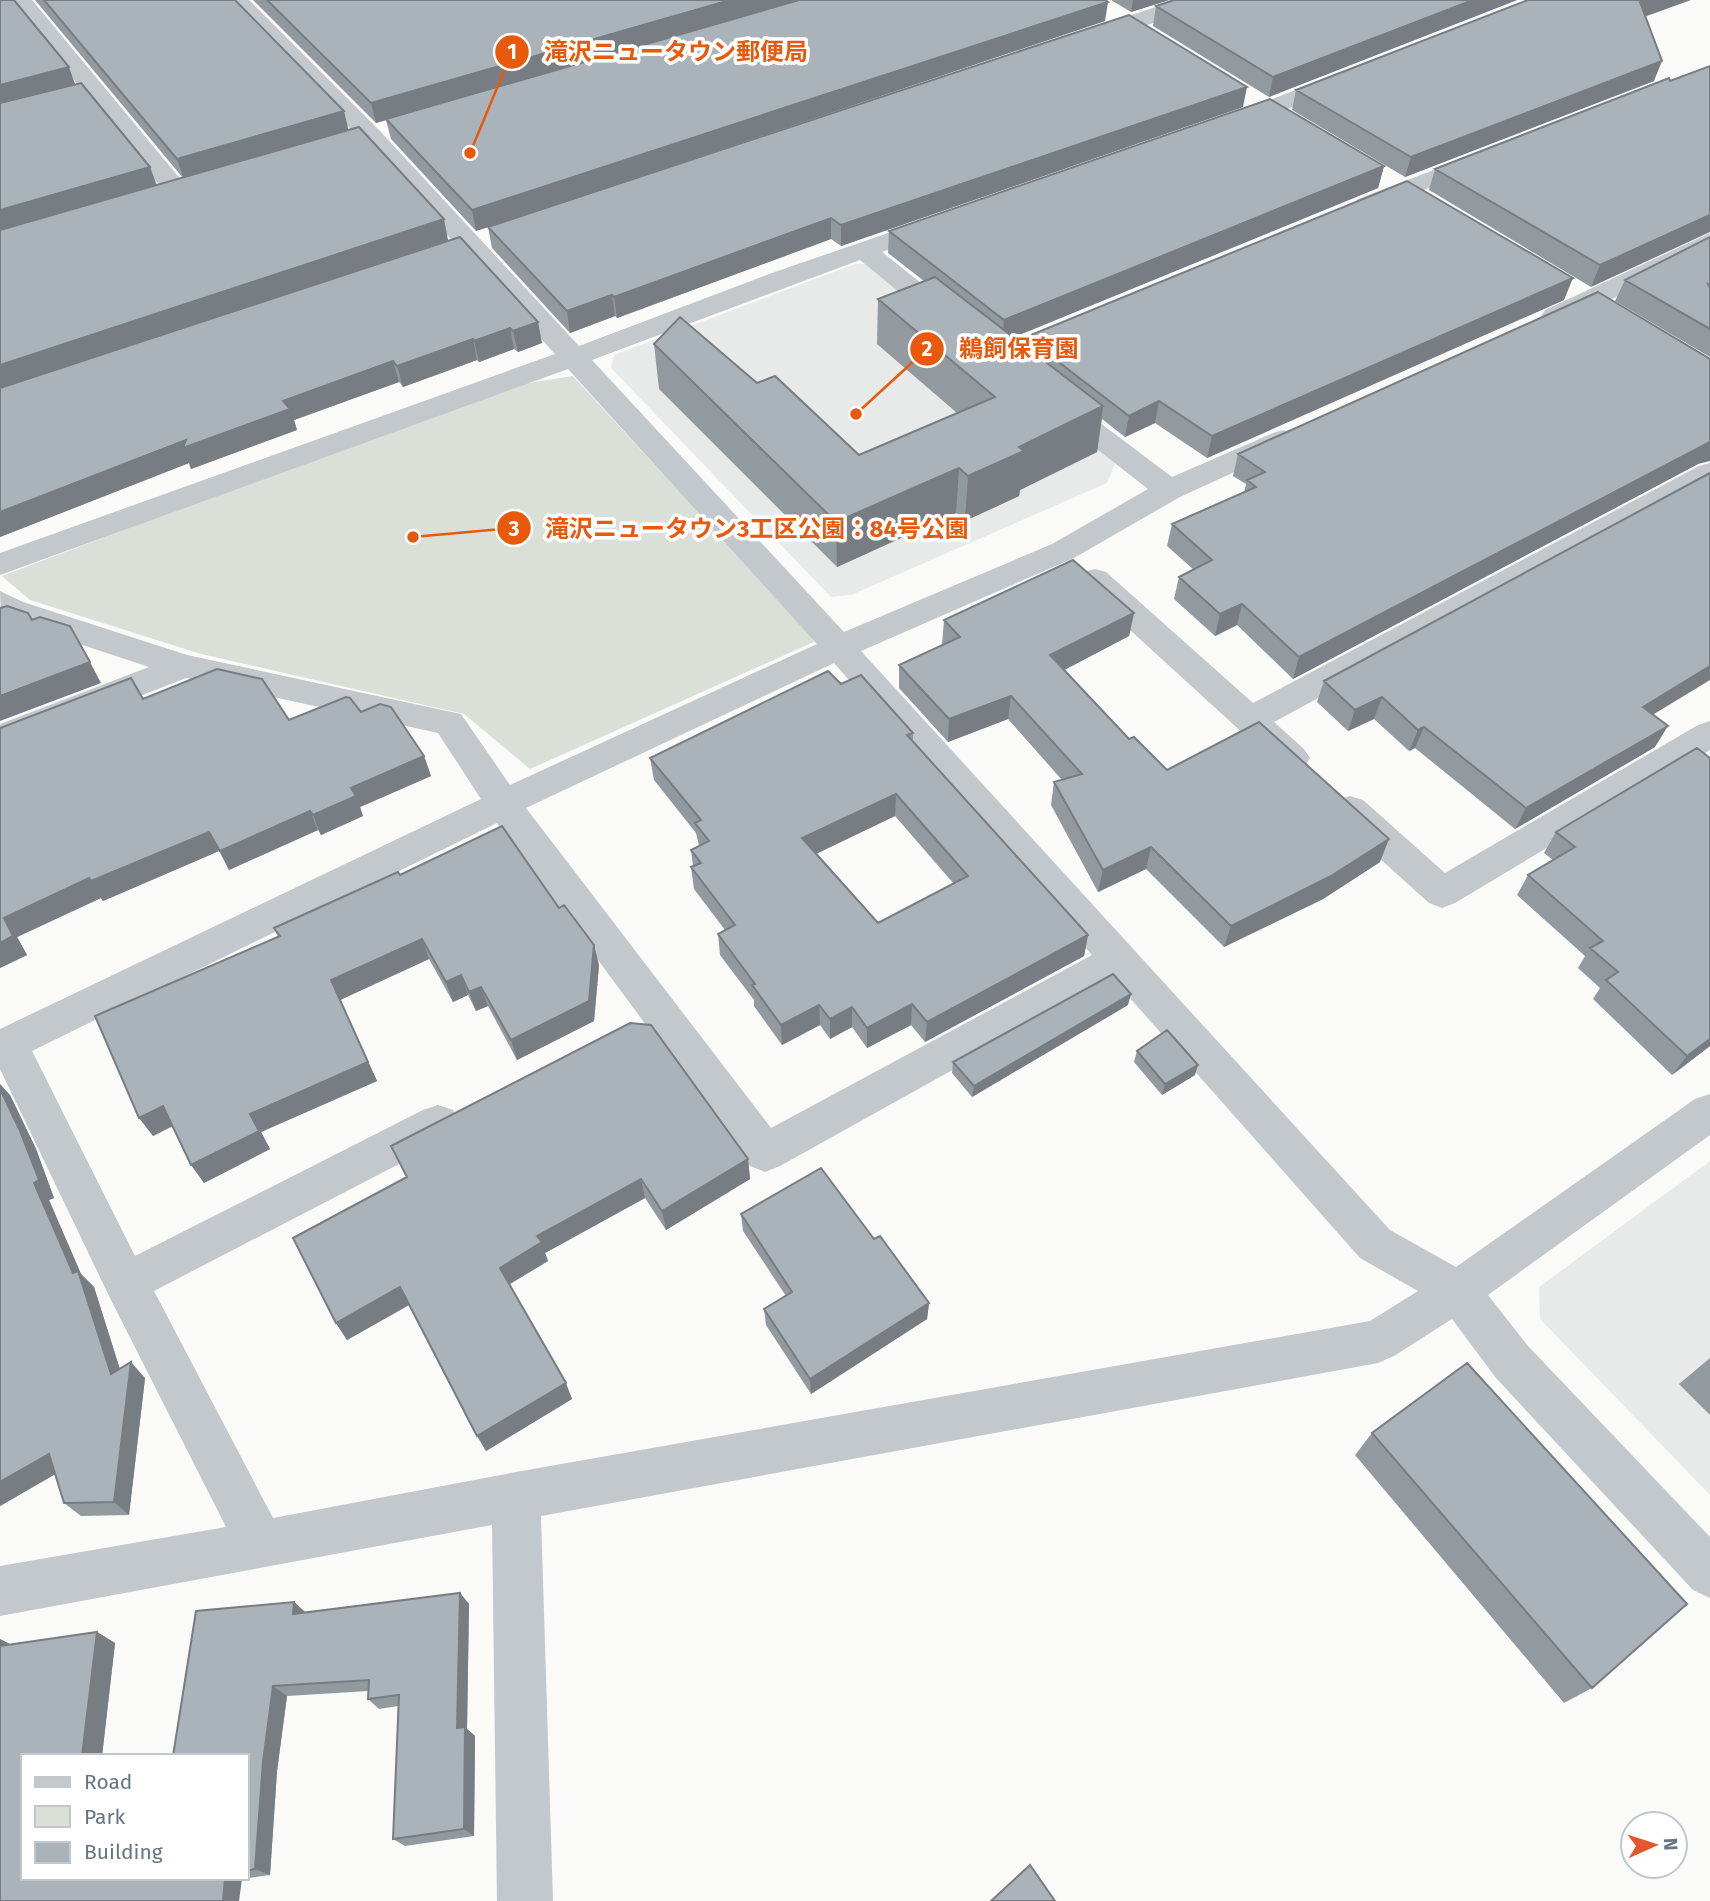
<svg xmlns="http://www.w3.org/2000/svg" width="1710" height="1901" viewBox="0 0 1710 1901" font-family="'Fira Sans','Noto Sans JP',sans-serif">
	<rect width="100%" height="100%" fill="#fafaf8"/>
	<path fill="#e8e9e9" d="M855,264H866L1116,461L1107,483L851,595L831,597L611,368L614,355Z
		M1710,1161V1495L1540,1319L1539,1287Z"/>
	<path fill="#dadfd7" d="M573,376L816,641L530,769L464,714L201,654L30,600L2,576L208,498L528,383Z"/>
	<g fill="none" stroke-linecap="round" stroke-linejoin="round">
		<path fill="#c3c8cc" fill-rule="evenodd" d="M9,0H32L187,187L191,192L187,197L178,200L169,197Z
			M226,0H249L380,131L579,346L769,274L929,219L938,216L947,219L951,224L947,229L882,252L959,313L963,319L959,325L949,327L939,325L860,260L592,360L844,632L1052,544L1148,489L1047,410L1043,404L1047,398L1057,395L1067,398L1172,477L1273,433L1283,430L1293,433L1298,439L1293,445L1180,497L1074,558L861,651L1390,1230L1456,1267L1695,1099L1710,1094V1135L1488,1295L1528,1346L1710,1537V1598L1693,1590L1496,1378L1452,1319L1394,1356L1378,1363L541,1516L553,1901H497L492,1525L0,1616V1566L226,1527L110,1298L0,1069V1029L481,799L438,733L186,678L0,751V724L149,667L1,618L0,591L23,602L187,655L461,714L510,785L817,644L568,369L0,575V553L555,354L362,141ZM834,663L1092,955L771,1128L526,808ZM497,823L750,1166L765,1172L780,1166L1114,980L1360,1258L1418,1291L1370,1321L516,1472L273,1518L154,1291L453,1136L459,1123L453,1110L438,1105L423,1110L135,1256L32,1051Z
			M1177,0H1210L1207,5L1099,41H1083L1080,36L1083,31Z
			M1343,71L1351,73L1355,78L1351,83L1238,129L1230,131L1222,129L1218,124L1222,119Z
			M1483,151L1492,153L1495,158L1492,163L1376,209L1367,212L1358,209L1354,204L1358,199Z
			M1710,233V251L1565,322L1555,324L1545,322L1541,316L1545,310Z
			M1710,463V486L1274,722L1304,749L1310,758L1304,767L1292,771L1280,767L1084,588L1079,580L1084,572L1095,569L1106,572L1253,703L1699,466Z
			M1710,721V750L1455,903L1442,908L1429,903L1337,820L1332,810L1337,800L1350,796L1363,800L1445,873L1698,725Z"/>
	</g>
	<path fill="#929a9f" fill-rule="evenodd" d="M0,0L150,167L157,185L183,178L35,0H235L349,130L448,240L200,323L460,237L542,343L518,352L514,349L479,362L477,360L403,387L399,382L294,420L297,430L191,469L189,463L0,537Z
		M253,0H799L1105,21L543,209L1243,107L841,246L831,239L617,318L615,316L570,333L492,248L488,227L476,231L391,139L386,120L376,123Z
		M1111,0H1169L1131,12Z
		M1174,0H1517L1269,97L1153,26L1156,6Z
		M1646,17L1654,81L1405,177L1292,110L1296,90Z
		M1710,66L1591,287L1429,190L1435,169Z
		M1384,166L1378,188L1014,337L1025,346L1026,337L1564,300L1207,458L1155,423L1125,437L1102,419L1097,452L1020,490L1019,496L965,521L956,513L837,567L659,389L654,344L757,383L859,455L957,413L877,344L878,299L924,281L888,253L889,231Z
		M1710,237V357L1615,301L1625,280Z
		M1238,454L1698,464L1293,679L1237,625L1215,636L1174,599L1179,577L1194,570L1167,546L1172,524L1244,493L1246,484L1233,476Z
		M1134,613L1129,636L1064,670L1129,739L1167,770L1380,862L1323,899L1224,947L1146,869L1098,892L1051,805L1054,782L1062,780L1008,719L948,742L899,688V665L943,645L942,644L944,620Z
		M1324,681L1653,715L1655,747L1515,829L1415,748L1409,751L1374,719L1348,731L1317,702Z
		M841,684L913,733V741L1088,935L1084,956L925,1042L911,1025L867,1048L852,1027L830,1039L820,1025L782,1045L754,1006V1000L720,955L718,934L725,930L694,889L691,867L693,866L691,850L699,846L696,833L654,780L650,758ZM895,816L954,884L878,923L816,854Z
		M143,699L289,720L361,712L424,756L431,776L360,807L363,816L321,835L318,830L229,870L219,851L103,901L101,898L17,937L27,955L0,968Z
		M1710,758V1046L1672,1075L1593,999L1600,988L1578,968L1585,956L1517,895L1528,875L1553,860L1544,853L1556,832Z
		M400,875L599,965L594,1021L517,1060L488,1006L476,1011L468,995L453,1002L429,959L340,1000L377,1081L261,1132L270,1149L204,1183L173,1126L153,1136L278,937L274,928Z
		M1128,1005L972,1097L952,1073L953,1062Z
		M1137,1051L1195,1075L1162,1095L1134,1062Z
		M10,1095L36,1149L54,1198L49,1200L81,1274L94,1287L120,1369L145,1378L129,1515L81,1516L64,1503L55,1474L0,1506Z
		M748,1159L750,1179L666,1230L645,1198L545,1253L548,1261L510,1284L572,1399L486,1451L409,1305L347,1340L336,1323L293,1238Z
		M741,1214L874,1239L929,1303L927,1319L811,1394L766,1325L764,1309L786,1296L743,1231Z
		M1710,1358V1415L1679,1384Z
		M1372,1433L1592,1688L1564,1703L1355,1455Z
		M460,1593L469,1604L467,1729L475,1736L474,1836L405,1846L393,1839L398,1706L379,1709L368,1699V1691L287,1696L277,1771L270,1875L242,1879L0,1901V1639L10,1644L97,1632L115,1643L102,1756H23V1878H247V1756L294,1602L305,1612Z"/>
	<path fill="#777d82" d="M730,0H799L376,123L371,103Z
		M1133,0H1169L1131,12Z
		M1473,0H1517L1269,97L1273,77Z
		M1645,0H1691L1633,21L1640,2Z
		M1108,2L1105,21L476,231L472,210Z
		M1662,61L1654,81L1405,177L1411,157Z
		M69,67L76,87L0,107V85Z
		M1247,87L1243,107L841,246V225Z
		M344,111L349,132L184,179L177,159Z
		M1384,166L1378,188L1002,342L1004,320Z
		M150,167L157,188L0,233V210Z
		M1710,215V232L1591,287L1600,265Z
		M831,218V239L617,318L614,297Z
		M444,219L448,240L0,389V365Z
		M1573,278L1564,300L1207,458L1212,436Z
		M612,295L615,316L570,333L567,311Z
		M538,322L542,343L518,352L513,331Z
		M510,328L514,349L479,362L474,341Z
		M473,339L477,360L403,387L397,366Z
		M393,361L399,382L294,420L297,430L191,469L189,463L0,537V512L283,401Z
		M1159,401L1155,423L1125,437L1129,416Z
		M1103,406L1097,452L1020,490L1019,496L965,521L968,476L1019,447Z
		M1710,442V461L1698,464L1293,679L1299,657Z
		M959,468L956,513L837,567L836,522Z
		M1242,604L1237,625L1215,636L1220,614Z
		M1134,613L1129,636L1047,679L1050,655Z
		M90,662L101,683L0,721V696Z
		M1710,666V680L1631,728L1643,707Z
		M1011,696L1008,719L948,742L949,719Z
		M1382,697L1374,719L1348,731L1355,710Z
		M1668,726L1655,747L1515,829L1526,808Z
		M1424,727L1415,748L1409,751L1418,730Z
		M424,756L431,776L360,807L363,816L321,835L313,815L351,788Z
		M896,794L895,816L803,860L802,838Z
		M310,811L318,830L229,870L220,851Z
		M209,832L219,851L103,901L101,898L17,937L27,955L0,968V943L4,918L89,878Z
		M1389,839L1380,862L1323,899L1224,947L1231,926Z
		M1151,847L1146,869L1098,892L1103,870Z
		M1088,935L1084,956L925,1042L927,1022Z
		M422,939L429,959L340,1000L377,1081L261,1132L270,1149L204,1183L191,1165L331,980Z
		M594,945L599,965L594,1021L517,1060L511,1040Z
		M461,975L468,995L453,1002L446,982Z
		M481,987L488,1006L476,1011L469,992Z
		M1131,994L1128,1005L972,1097L974,1086Z
		M912,1004L911,1025L867,1048V1028Z
		M819,1005L820,1025L782,1045L781,1025Z
		M852,1007V1027L830,1039V1019Z
		M1710,1039V1046L1672,1075L1687,1056Z
		M1198,1065L1195,1075L1162,1095L1165,1084Z
		M0,1084L10,1095L36,1149L54,1198L49,1200L81,1274L94,1287L126,1389L111,1374L73,1273L34,1183L0,1089Z
		M163,1106L176,1124L153,1136L139,1118Z
		M748,1159L750,1179L666,1230L662,1211Z
		M641,1179L645,1198L545,1253L548,1261L508,1285L500,1268L537,1236Z
		M400,1287L409,1305L347,1340L336,1323Z
		M929,1303L927,1319L811,1394L810,1379Z
		M131,1362L145,1378L129,1515L114,1502Z
		M566,1383L572,1399L486,1451L477,1436Z
		M49,1454L66,1468L0,1506V1482Z
		M460,1593L469,1604L467,1729L475,1736L474,1836L464,1829L457,1728Z
		M294,1602L307,1614H293Z
		M97,1632L115,1643L102,1756H82Z
		M0,1639L15,1647L0,1651Z
		M273,1686L287,1696L277,1771L270,1875L255,1869L263,1762Z
		M225,1878H239L242,1879L239,1901H223Z"/>
	<path fill="#aab3b9" stroke="#777d82" stroke-width="2" fill-rule="evenodd" d="M0,0H14L69,67L0,85Z
		M44,0H235L344,111L177,159Z
		M267,0H730L371,103Z
		M799,0H1105L1108,2L472,210L386,119Z
		M1174,0H1473L1273,77L1156,6Z
		M1528,0H1645L1640,2L1662,61L1411,157L1296,90Z
		M1129,15L1247,87L841,225L831,218L614,297L612,295L567,311L488,227Z
		M1710,66V215L1600,265L1435,169L1669,78L1670,81Z
		M81,83L150,167L0,210V103Z
		M1270,99L1384,166L1004,320L889,231Z
		M359,127L444,219L0,365V230Z
		M1407,181L1573,278L1212,436L1159,401L1129,416L1026,337Z
		M460,237L538,322L513,331L510,328L474,341L473,339L397,366L393,361L283,401L290,409L183,448L186,440L0,512V388Z
		M1710,237V285L1708,284L1710,288V329L1625,280Z
		M935,277L1103,406L1019,447L1024,451L968,476L959,468L836,522L654,344L680,317L757,383L775,376L859,455L995,397L878,299Z
		M1598,292L1710,359V442L1299,657L1242,604L1220,614L1179,577L1212,560L1172,524L1256,487L1247,480L1265,472L1238,454Z
		M1710,473V666L1643,707L1668,726L1526,808L1424,727L1418,730L1382,697L1355,710L1324,681Z
		M1073,560L1134,613L1050,655L1129,739L1134,737L1167,770L1259,722L1389,839L1331,876L1231,926L1151,847L1103,870L1054,782L1082,774L1011,696L949,719L899,665L960,637L944,620Z
		M7,606L28,613L32,620L40,617L70,626L90,662L0,696V608Z
		M217,669L262,679L289,720L346,697L350,698L361,712L380,704L391,707L424,756L351,788L356,796L313,815L310,811L220,851L209,832L91,881L89,878L4,918L13,936L0,943V728L131,678L143,699Z
		M828,671L841,684L861,675L913,733L907,735L1088,935L927,1022L912,1004L867,1028L852,1007L830,1019L819,1005L781,1025L752,985L755,984L718,934L735,925L691,867L701,863L691,850L709,841L695,823L701,820L650,758ZM896,794L968,876L878,923L802,838Z
		M1697,748L1710,758V1039L1687,1056L1606,980L1618,972L1590,948L1603,941L1528,875L1575,847L1556,832Z
		M502,826L559,908L564,905L594,945L589,1001L511,1040L481,987L469,992L461,975L446,982L422,939L331,980L368,1062L250,1114L259,1131L191,1165L163,1106L139,1118L95,1016L280,936L274,928L398,872L400,875Z
		M1113,974L1131,994L974,1086L953,1062Z
		M630,1023L651,1025L748,1159L662,1211L641,1179L537,1236L542,1242L500,1268L566,1383L477,1436L400,1287L336,1323L293,1238L407,1177L391,1146Z
		M1167,1030L1198,1065L1165,1084L1137,1051Z
		M0,1089L20,1131L39,1180L34,1183L73,1273L78,1271L111,1374L131,1362L114,1502L64,1503L49,1454L0,1482Z
		M821,1168L874,1239L880,1236L929,1303L810,1379L764,1309L792,1292L741,1214Z
		M1467,1363L1687,1604L1592,1688L1372,1433Z
		M460,1593L457,1728L465,1727L464,1829L393,1839L399,1695L368,1699L369,1680L273,1686L263,1762L255,1869L247,1871V1756H173L196,1611L294,1602L293,1614Z
		M97,1632L82,1756H23V1878H225L223,1901H0V1646Z
		M1030,1865L1055,1901H991Z"/>
	<path fill="none" stroke="#e8590c" stroke-width="2.5" d="M470 153L512 52M856 414L927 349M413 537L514 528"/>
	<g fill="#e8590c" stroke="#fff" stroke-width="2.5">
		<circle cx="470" cy="153" r="7"/>
		<circle cx="856" cy="414" r="7"/>
		<circle cx="413" cy="537" r="7"/>
		<circle cx="512" cy="52" r="18"/>
		<circle cx="927" cy="349" r="18"/>
		<circle cx="514" cy="528" r="18"/>
	</g>
	<g font-size="21" text-anchor="middle" font-weight="bold" fill="#fff">
		<text x="512" y="59">1</text>
		<text x="927" y="356">2</text>
		<text x="514" y="536">3</text>
	</g>
	<g font-size="24" text-anchor="middle" font-weight="bold" fill="#e8590c" stroke="#fff" stroke-width="7" stroke-linejoin="round" paint-order="stroke">
		<text x="676" y="60">滝沢ニュータウン郵便局</text>
		<text x="1019" y="357">鵜飼保育園</text>
		<text x="757" y="537">滝沢ニュータウン3工区公園：84号公園</text>
	</g>
	<rect x="21" y="1754" width="228" height="126" fill="#ffffff" stroke="#c1c8cd" stroke-width="2"/>
	<rect x="35" y="1777" width="35" height="10" fill="#c3c8cc" stroke="#c1c8cd" stroke-width="2"/>
	<text x="84" y="1789" font-size="21" fill="#657683">Road</text>
	<rect x="35" y="1806" width="35" height="21" fill="#dadfd7" stroke="#c1c8cd" stroke-width="2"/>
	<text x="84" y="1824" font-size="21" fill="#657683">Park</text>
	<rect x="35" y="1842" width="35" height="21" fill="#aab3b9" stroke="#c1c8cd" stroke-width="2"/>
	<text x="84" y="1859" font-size="21" fill="#657683">Building</text>
	<g transform="translate(1654 1845) rotate(87)"><circle r="33" fill="#ffffff" stroke="#c1c8cd" stroke-width="2"/>
	<path d="M0-5L12 26L0 18L-12 26Z" fill="#e4572e"/>
	<text y="-10" font-size="19" font-weight="bold" text-anchor="middle" fill="#657683">N</text>
	</g>
</svg>
